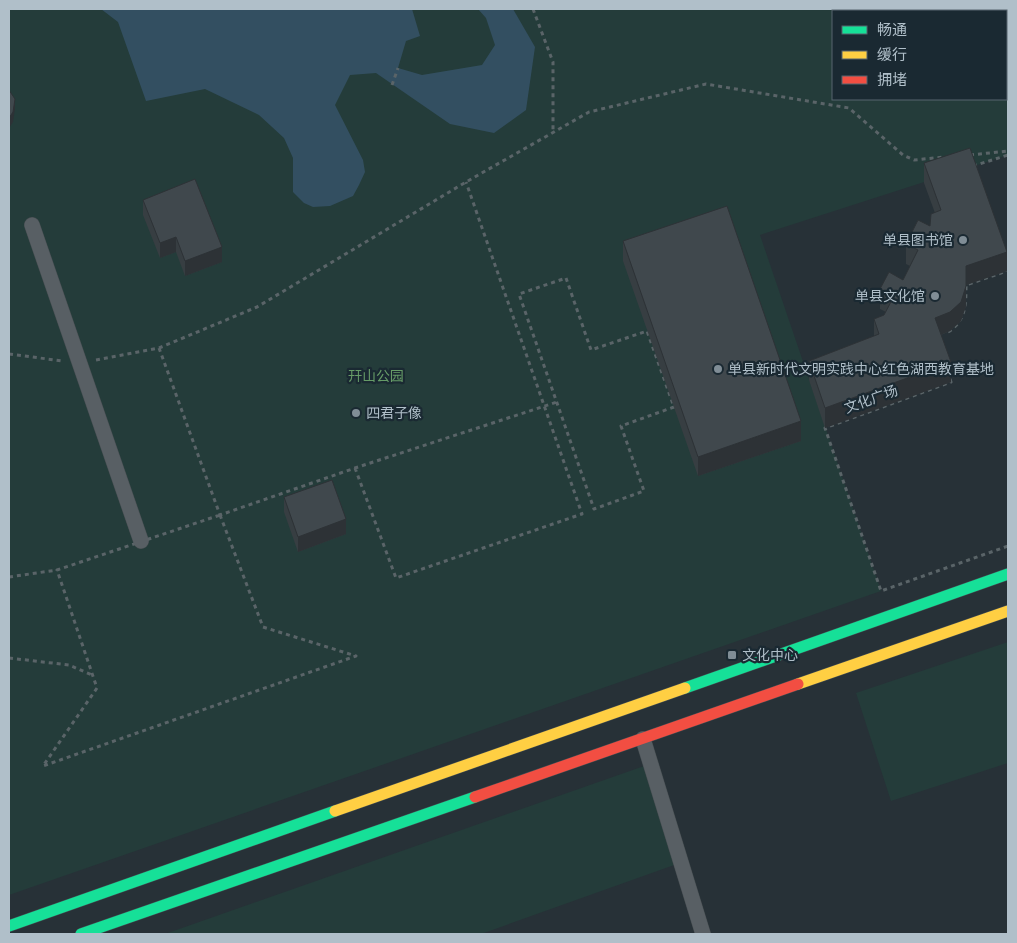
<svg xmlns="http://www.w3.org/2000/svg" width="1017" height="943" viewBox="0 0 1017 943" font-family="Cabin,'Noto Sans SC',sans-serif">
	<rect width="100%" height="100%" fill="#273137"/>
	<path fill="#243c3a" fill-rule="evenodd" d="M9,9H1008V155L760,235L881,591L9,895ZM833,11H1006V99H833Z
		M1008,642V763L891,801L856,693Z
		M647,765L677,864L481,934H165Z"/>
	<path fill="#334f61" d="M101,9H412L420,36L406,41L398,68L422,75L482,65L495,45L486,18L478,9H513L535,47L526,110L494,133L450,124L376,73L350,75L335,105L363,160L365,172L359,185L353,196L330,206L313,207L304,203L293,192V158L284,138L259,115L205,89L146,101L118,22Z"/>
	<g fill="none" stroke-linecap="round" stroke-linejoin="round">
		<g stroke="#464d51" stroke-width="16">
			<path id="street" d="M32,225L141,541
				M643,739L703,934"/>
		</g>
		<g stroke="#444e53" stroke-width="12">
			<path id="fast" d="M685,688L1008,574
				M9,926L335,811
				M81,934L475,797"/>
		</g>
		<g stroke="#444e53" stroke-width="12">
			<path id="slow" d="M798,684L1008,611
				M335,811L685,688"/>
		</g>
		<g stroke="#444e53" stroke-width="12">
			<path id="jam" d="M475,797L798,684"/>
		</g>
		<path stroke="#5a6468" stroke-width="3" stroke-dasharray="4 4" stroke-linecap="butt" d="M533,9L553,62V133
			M392,85L398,68
			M970,155L1008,151
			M973,166L1008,155
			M566,278L591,350L647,331L674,407L621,426L644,491L594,509L519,294Z
			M948,332C966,321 966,304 966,285L1007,271L1005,267
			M159,348L220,515L355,468L557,402
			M9,354L63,361
			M96,360L159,348L257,307L466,182L589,112L706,84L849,108L903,155L914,160L944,157
			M950,379L951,382L825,428L881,591L1008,546
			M355,468L396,578L582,514L466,182
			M220,515L263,627L356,656L43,766L97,688L57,570Z
			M9,577L57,570
			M9,658L69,665L92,675"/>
		<use href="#street" stroke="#585f64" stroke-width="15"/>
		<use href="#fast" stroke="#16e098" stroke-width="11"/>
		<use href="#slow" stroke="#ffcf43" stroke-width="11"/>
		<use href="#jam" stroke="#f24e42" stroke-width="11"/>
	</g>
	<path fill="#373e42" d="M924,163L1007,271L966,285V306L961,321L950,331L941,335L951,382L825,428L809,380V361L874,336V319L884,315L886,312L880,309V289L903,280L910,266L906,264V244L930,226L935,213L924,183Z
		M143,200L222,262L185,276L176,252L160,258L143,215Z
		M623,241L801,441L698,476L623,261Z
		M284,497L346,534L298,552L284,512Z"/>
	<path fill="#2d3236" d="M15,99V109L13,122L9,128V118Z
		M176,237V252L160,258V243Z
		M222,247V262L185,276V261Z
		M1007,252V271L966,285V266Z
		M966,286V306L961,321L950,331L935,337V318Z
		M951,362V382L825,428V408Z
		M801,421V441L698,476V457Z
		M346,519V534L298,552V537Z"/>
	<path fill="#40484d" stroke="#2d3236" d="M9,90L15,99L13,112L9,118Z
		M970,148L1007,252L966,266V286L961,302L950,312L935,318L951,362L825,408L809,361L879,334L874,319L884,315L894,296L880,289L889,272L903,280L918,250L906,244L918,220L930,226L931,214L941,210L924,163Z
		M195,179L222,247L185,261L176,237L160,243L143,200Z
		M727,206L801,421L698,457L623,241Z
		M332,480L346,519L298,537L284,497Z"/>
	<g fill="#808d96" stroke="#1a2932" stroke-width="2">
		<circle cx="963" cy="240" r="5"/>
		<circle cx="935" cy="296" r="5"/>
		<circle cx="718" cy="369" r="5"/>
		<circle cx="356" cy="413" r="5"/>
		<rect x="727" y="650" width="10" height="10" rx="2.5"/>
	</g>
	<g text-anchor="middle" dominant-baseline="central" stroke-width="4.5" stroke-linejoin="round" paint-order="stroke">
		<g font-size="14" fill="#b0bfc9" stroke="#1a2932" text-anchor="start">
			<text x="953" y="240" text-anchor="end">单县图书馆</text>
			<text x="925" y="296" text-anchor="end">单县文化馆</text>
			<text x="728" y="369">单县新时代文明实践中心红色湖西教育基地</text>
			<text x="366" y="413">四君子像</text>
			<text x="742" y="655">文化中心</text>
		</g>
		<g font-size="14" fill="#669b67" stroke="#1a2932">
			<text x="376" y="376">幵山公园</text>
		</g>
		<g font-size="14" fill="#b0bfc9" stroke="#1a2932">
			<text transform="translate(871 399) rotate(-20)">文化广场</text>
		</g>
	</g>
	<rect width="1017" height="943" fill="none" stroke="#b0bfc9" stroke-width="20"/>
	<rect x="832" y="10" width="175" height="90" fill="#1a2932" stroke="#56656e"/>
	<rect x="842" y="26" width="25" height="8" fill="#16e098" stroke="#56656e"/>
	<text x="877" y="35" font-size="15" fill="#b0bfc9">畅通</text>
	<rect x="842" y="51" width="25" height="8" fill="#ffcf43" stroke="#56656e"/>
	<text x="877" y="60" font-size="15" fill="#b0bfc9">缓行</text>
	<rect x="842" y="76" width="25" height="8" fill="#f24e42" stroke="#56656e"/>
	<text x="877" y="85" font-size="15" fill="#b0bfc9">拥堵</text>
</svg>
